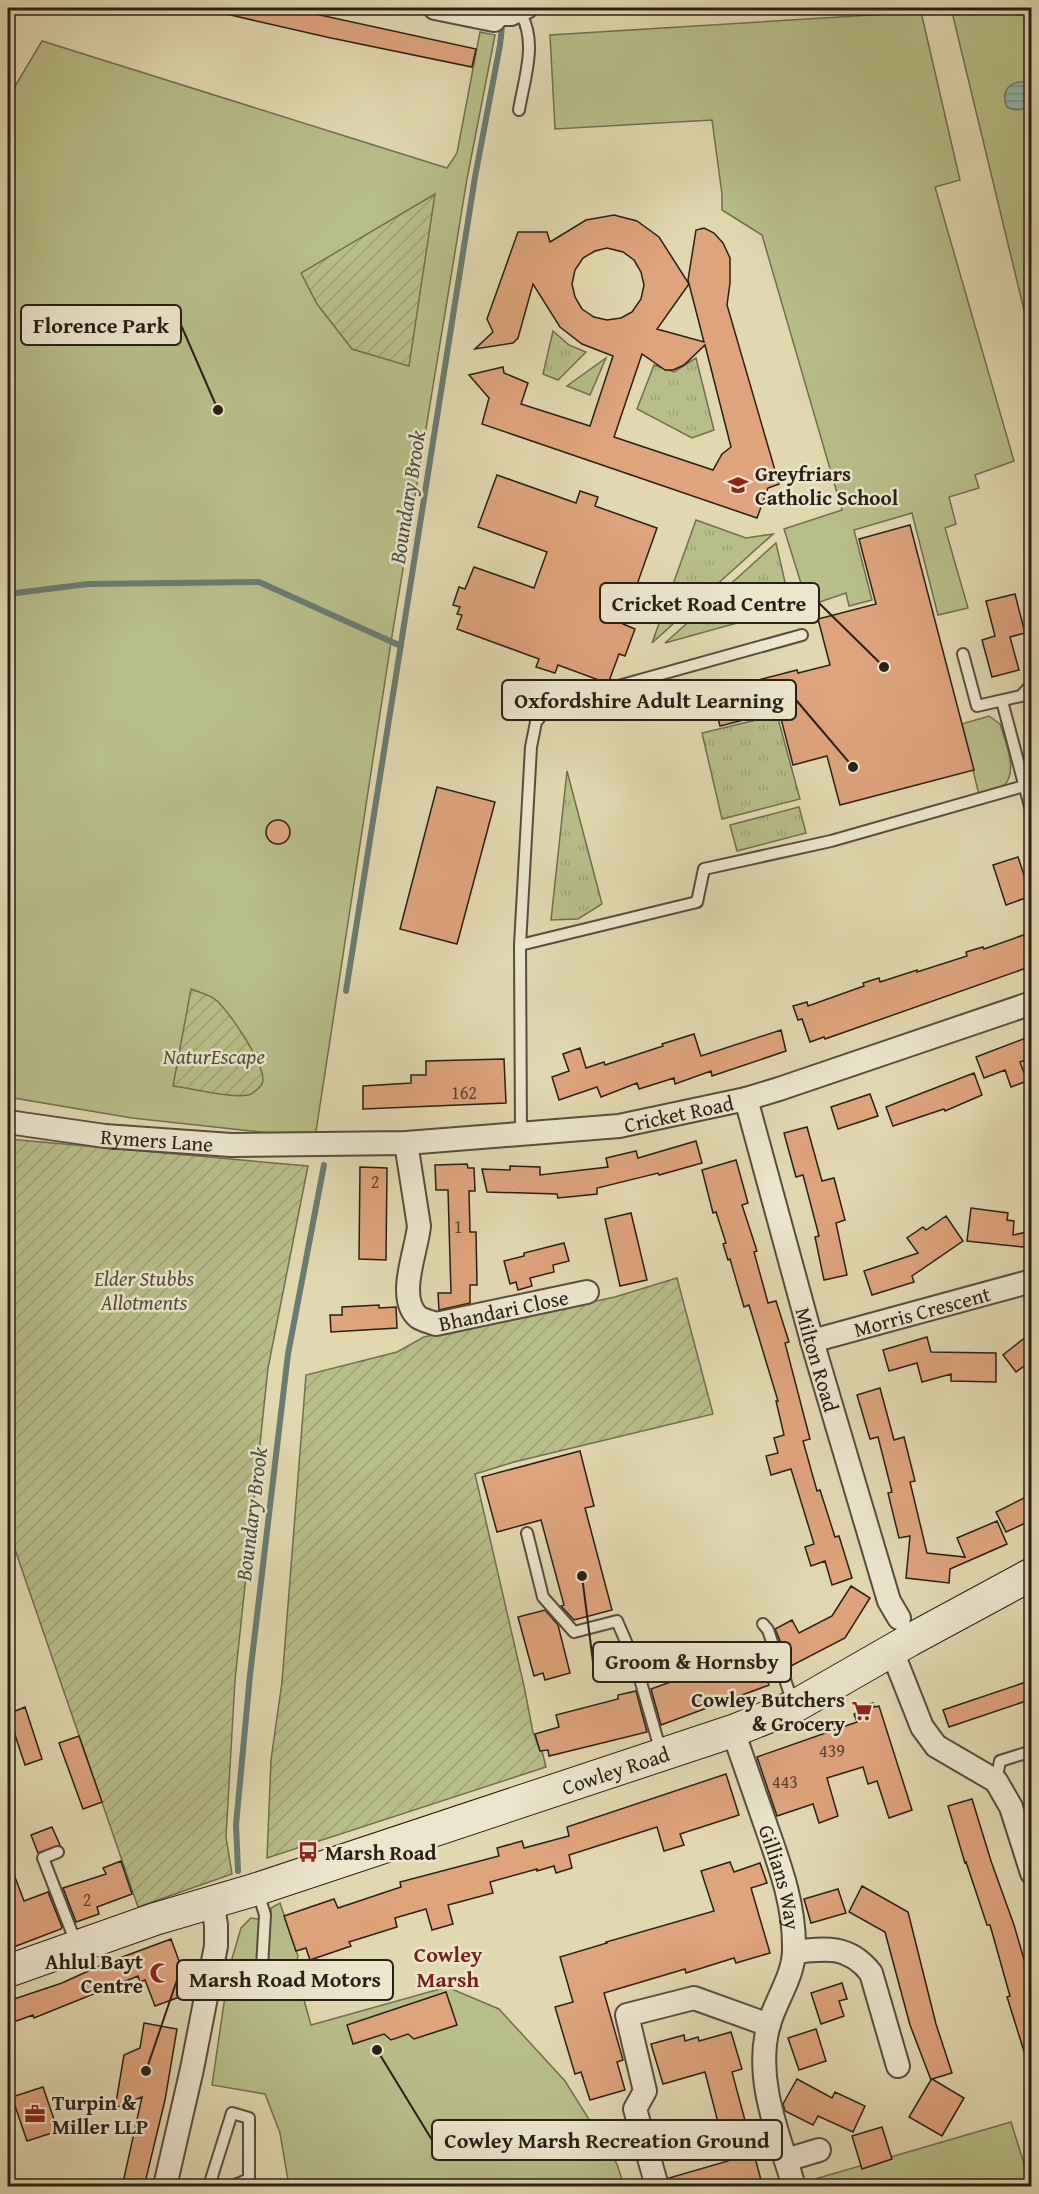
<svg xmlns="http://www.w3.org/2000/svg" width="1039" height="2194" viewBox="0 0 1039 2194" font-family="'Gentium Book Plus',serif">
	<defs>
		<pattern id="grass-tufts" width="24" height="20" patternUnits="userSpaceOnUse" patternTransform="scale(1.5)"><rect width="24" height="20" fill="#b8be88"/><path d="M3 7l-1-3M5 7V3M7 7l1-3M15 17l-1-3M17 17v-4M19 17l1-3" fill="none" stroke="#9ea374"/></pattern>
		<pattern id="garden-furrows" width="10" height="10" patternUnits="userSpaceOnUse" patternTransform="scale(1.5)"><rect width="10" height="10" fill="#b8be88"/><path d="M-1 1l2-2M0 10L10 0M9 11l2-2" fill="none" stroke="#9ea374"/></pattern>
		<pattern id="water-rules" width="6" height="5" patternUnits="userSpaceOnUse" patternTransform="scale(1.5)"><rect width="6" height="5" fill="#95b9ae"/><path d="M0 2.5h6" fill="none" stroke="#7a968c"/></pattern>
	</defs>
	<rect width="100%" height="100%" fill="#e2d8b0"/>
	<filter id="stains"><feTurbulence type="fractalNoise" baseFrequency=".00333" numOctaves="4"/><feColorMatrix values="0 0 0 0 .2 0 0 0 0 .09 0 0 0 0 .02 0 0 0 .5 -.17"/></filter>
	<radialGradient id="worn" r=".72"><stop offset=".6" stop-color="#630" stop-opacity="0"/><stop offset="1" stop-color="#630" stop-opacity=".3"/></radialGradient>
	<path fill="url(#grass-tufts)" stroke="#706f4e" stroke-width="1.5" d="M553,331L569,345L586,352L558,380L543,374Z
		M606,358L590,395L567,386Z
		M696,358L714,430L692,438L637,409L654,365L674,372Z
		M696,520L746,538L773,534L652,643Z
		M776,543L791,608L665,643Z
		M777,715L800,799L722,819L702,733Z
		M567,771L602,904L578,919L551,920Z
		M799,807L806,833L737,851L730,825Z"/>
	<path fill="#b8be88" stroke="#706f4e" stroke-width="1.5" d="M951,8H1031V339Z
		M921,12L960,180L935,187L1014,461L975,475L979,488L949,497L956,524L945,528L968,608L938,615L912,513L854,530L872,600L849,606L846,593L817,603L805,596L784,529L842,510L762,235L722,210V194L712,120L555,129L550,35Z
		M480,32L495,35L467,179L391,642L315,1138L132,1118L8,1097V98L42,41L447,168L457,153Z
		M989,716L1000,724C1005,741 1020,774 1002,787C996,792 987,793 979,795L962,724Z
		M280,1903L298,1956L295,1968L311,2025L447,1987L499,2009L565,2081L617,2164L624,2186H289L280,2133L265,2094L212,2085L229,1969L241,1928L251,1918L258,1919L271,1913V1908Z
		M1011,2122L1031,2186H791Z"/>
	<path fill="url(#garden-furrows)" stroke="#706f4e" stroke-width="1.5" d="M435,194L409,366L352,349L317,304L301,273Z
		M191,989C199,992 210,995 216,1000C230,1013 263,1061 263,1080C263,1085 256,1091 251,1094C238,1100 190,1088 173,1086Z
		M8,1139L308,1166L268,1368L235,1680L226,1837L232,1874L138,1907L8,1529Z
		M677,1278L713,1414L514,1462L475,1474L524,1686L533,1732L540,1751H542L546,1767L267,1858L271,1760L282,1682L306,1375L397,1352L424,1337L615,1297Z"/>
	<path fill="url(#water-rules)" stroke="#6a7c71" stroke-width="1.5" d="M1019,82H1026L1031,87V105C1024,110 1015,111 1007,107C1002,95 1005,85 1019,82Z"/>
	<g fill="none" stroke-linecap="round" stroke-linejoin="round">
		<path stroke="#6a7c71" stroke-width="6" d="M8,594L88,584L259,582L401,646
			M346,991L475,177L500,45L504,8
			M238,1871L236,1825L250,1675L288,1354L324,1165"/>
	</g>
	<path fill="#dea47c" stroke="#292015" stroke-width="1.5" fill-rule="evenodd" d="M226,8H288L476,49L472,67L331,38L226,14Z
		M614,215L637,221L659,237L689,284L657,329L704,342L688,280L696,230L704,228L714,233L723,243L730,258V283L727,305L779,484L768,488L757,518L482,424L489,398L469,375L503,367L504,373L528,383L521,404L590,426L613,356L582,344L560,327L533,284L518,338L513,343L475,349L493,332L487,319L518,232H547L550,242L586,220ZM607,248L623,252L634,260L641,272L644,285L641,299L632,312L621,318L607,320L594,317L582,309L575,297L572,284L575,270L583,258L595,251ZM705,345L731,447L722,454L713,470L614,437L642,354L665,370H673L684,365Z
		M497,475L576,503L580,491L598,497L595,506L657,528L623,624L635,629L625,656L619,654L609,681L604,682L558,665L555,673L536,667L539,659L457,629L462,615L457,614L460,607L453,605L459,587L465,589L474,567L534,588L547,552L478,527Z
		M910,525L974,770L840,805L827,756L793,765L779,711L720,726L711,692L797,670L798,673L830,665L818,619L876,604L859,539Z
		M1015,594L1025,633L1010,637L1019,670L992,677L982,640L995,636L986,601Z
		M437,787L495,802L457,944L400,929Z
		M266 832a12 12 0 1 1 24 0a12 12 0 1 1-24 0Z
		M1018,857L1031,896L1006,905L993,865Z
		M1032,932V966L825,1039L824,1037L810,1042L802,1019L798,1020L793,1006L807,1002L808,1006L864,986L863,983L879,978L880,982L917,970V972L967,956L966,952L983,947L984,949Z
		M781,1030L786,1051L712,1076L711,1071L675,1084L674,1078L639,1089L637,1083L601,1097L597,1087L559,1100L552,1077L569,1071L563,1054L580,1048L586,1068L604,1062L605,1065L663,1046L662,1044L694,1034L701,1056Z
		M1026,1038L1032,1058L1020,1062L1027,1081L1011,1087L1005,1070L984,1078L976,1057Z
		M504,1059L506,1103L363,1109V1086L411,1083V1075H426V1061Z
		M974,1073L982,1095L945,1111L944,1109L893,1126L886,1107Z
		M870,1094L878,1116L838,1129L831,1107Z
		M807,1127L822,1181L834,1178L845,1220L836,1223L847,1275L824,1280L815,1237L819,1236L803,1175L796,1177L784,1133Z
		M696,1141L702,1163L659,1175L658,1173L597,1188V1194L558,1198L557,1194L487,1192L482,1169L510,1170V1166L540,1167V1175L608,1167L606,1158L636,1151L638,1158Z
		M736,1160L748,1203L742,1205L757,1251L754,1252L768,1303L776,1301L789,1342L785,1343L810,1439L803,1441L817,1491L820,1490L835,1537L839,1536L852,1578L832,1585L825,1561L811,1566L805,1547L814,1544L791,1469L771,1475L766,1456L778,1453L774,1438L784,1435L776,1401H778L749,1305L744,1307L730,1259L728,1260L723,1244L726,1243L716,1212L713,1213L702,1170Z
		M467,1164L468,1168H474L475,1191H469L470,1232H476L477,1285H470V1303L439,1310L438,1293H451L448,1190H436L435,1165Z
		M360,1167L387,1168L386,1260L359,1259Z
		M971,1208L1008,1213L1007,1220L1014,1221L1013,1235L1032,1231V1248L967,1241Z
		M631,1213L647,1280L620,1286L605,1219Z
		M946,1216L963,1241L912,1276L914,1282L872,1295L864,1271L918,1253L907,1238L923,1227L926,1230Z
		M564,1243L569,1261L553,1265L554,1272L530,1278L532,1286L518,1290L516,1282L510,1284L504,1261L524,1256V1253Z
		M379,1305V1308L396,1307L397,1328L331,1332L330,1315H342V1307Z
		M1032,1332V1360L1016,1372L1003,1355Z
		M927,1337L931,1352L996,1353V1382L951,1381V1374L922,1382L917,1363L889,1371L883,1350Z
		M880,1388L894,1440L904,1437L915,1481L910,1482L927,1553L965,1557L957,1538L997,1521L1007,1544L950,1569L949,1583L906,1578L910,1536L899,1538L888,1493L892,1492L878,1437L870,1439L857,1395Z
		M580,1451L594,1506L585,1508L612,1610L574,1620L561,1606L564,1605L541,1520L497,1532L482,1477Z
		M1032,1494V1520L1006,1532L996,1512Z
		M851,1586L870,1598L845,1638L791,1666L775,1629L792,1620L799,1633L832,1616Z
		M545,1610L558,1625L570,1673L545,1680L543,1673L534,1676L518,1617Z
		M755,1645L769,1685L661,1725L651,1689L715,1666L717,1671L744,1661L740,1651Z
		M1032,1680V1699L949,1727L943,1710Z
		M636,1691L647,1732L549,1756L548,1750L540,1751L535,1734L559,1727L556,1715L618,1699V1695Z
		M873,1703L874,1707L879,1706L912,1810L889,1818L877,1781L868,1784L863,1767L827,1778L838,1816L819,1823L813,1804L777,1816L757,1757L857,1722L854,1714L858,1712L857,1708Z
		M25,1707L42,1759L25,1765L8,1714Z
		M79,1736L102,1802L83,1809L59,1743Z
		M726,1774L739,1815L680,1834L684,1845L664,1851L657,1827L569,1855L572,1868L556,1873L554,1866L537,1871V1869L490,1882L493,1893L448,1905L453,1924L432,1930L426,1909L395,1918L397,1927L349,1942L351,1946L310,1960L306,1948L296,1951L284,1916L334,1899L338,1908L401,1887L400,1882L499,1856L497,1848L522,1841L524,1848L569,1836L567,1827Z
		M972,1799L991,1861L1014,1925L1030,1980L1027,1981L1032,1996V2063L1028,2064L1007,1997L1010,1996L990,1925H987L966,1862L965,1863L948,1806Z
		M52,1827L60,1845L38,1853L31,1835Z
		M8,1861H9L24,1901L48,1892L62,1927L61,1929L11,1948L8,1939Z
		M121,1861L132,1894L97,1907L99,1914L76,1922L63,1888L106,1874L103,1868Z
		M730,1862L734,1872L760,1863L767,1883L751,1888L770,1953L736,1963L734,1958L686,1973L685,1969L604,1993L623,2060L617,2062L625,2090L590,2100L581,2072L575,2074L555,2007L573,2002L560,1957L607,1943L606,1942L714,1911L701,1871Z
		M862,1886L908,1912L936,2024L952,2073L932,2079L964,2098L942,2136L909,2117L931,2080L910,2025L885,1932L849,1912Z
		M838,1889L846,1913L811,1923L804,1899Z
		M171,1939L186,1980L180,1982L185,1995L155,2006L145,1980L140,1982L138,1976L34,2018L33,2015L8,2024V2001L62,1983L106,1963Z
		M842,1983L847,1999L839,2001L844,2016L821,2024L811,1993Z
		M446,1992L457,2025L414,2039L408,2034L391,2040L384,2034L353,2044L347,2025Z
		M144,2023L177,2029L165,2100L144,2187H122L142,2097L115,2108L124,2055L140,2048Z
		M816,2029L826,2061L799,2070L788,2038Z
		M731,2032L742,2069L732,2072L761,2180L738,2187H670L669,2178L728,2161L705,2072L663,2084L651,2044L684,2035L685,2041L698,2037L699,2041Z
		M797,2079L832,2098L835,2092L865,2106L853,2132L818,2116L813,2125L785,2111L783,2104Z
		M43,2087L58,2131L27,2141L12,2097Z
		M882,2127L892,2159L862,2169L852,2136Z"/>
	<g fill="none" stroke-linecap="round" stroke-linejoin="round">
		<g stroke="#574e3c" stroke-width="14">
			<path id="lane" d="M494,20H512L530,12V8
				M519,110C524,80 537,44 522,16
				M963,654L977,706L1021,696L1032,684
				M1002,701L1032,814
				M520,945L531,747L536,722L550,705L802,635
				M521,1134L520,945L697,902L704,869L831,841L1024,786
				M527,1533L543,1597L574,1632L617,1621L636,1665L661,1752
				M763,1624L768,1630L793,1703
				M996,1781L1000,1761L1032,1751
				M58,1852L43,1858L76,1943
				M258,1892L265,1915L262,1967
				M209,2186L232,2113L249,2118V2179L233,2186"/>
		</g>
		<g stroke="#574e3c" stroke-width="26">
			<g id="street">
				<path d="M435,8L494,20"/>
				<path id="s1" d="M746,1099L812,1341L889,1601L899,1618"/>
				<path id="s2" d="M8,1122L105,1136L231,1145L406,1143L619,1126L746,1099L779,1089L1032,1003"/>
				<path id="s3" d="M406,1143L419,1226C417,1250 396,1298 418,1317C422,1320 431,1322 436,1324L587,1292"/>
				<path id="s4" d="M812,1341L1032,1281"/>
				<path d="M892,1651L922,1727L936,1746L996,1781L1011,1807L1032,1873"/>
				<path id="s5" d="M733,1731C744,1762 755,1794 766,1826C780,1866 795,1906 794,1950C794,1975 776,2000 769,2024C754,2076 777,2131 792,2180"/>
				<path d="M794,1952C826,1948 849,1945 871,1973L898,2066"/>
				<path d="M786,2160L819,2150"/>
				<path d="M165,2186L192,2069L216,1946V1925L212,1901"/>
				<path d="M657,2186L635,2109L645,2091L627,2015L694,1998L769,2025"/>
			</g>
		</g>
		<g stroke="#292015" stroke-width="34">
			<g id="secondary">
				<path id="s6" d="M8,1971L155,1919L257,1889L733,1731L795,1706L910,1640L1032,1574"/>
			</g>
		</g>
		<use href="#lane" stroke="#ece6cc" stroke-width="10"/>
		<use href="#street" stroke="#ece6cc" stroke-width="22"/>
		<use href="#secondary" stroke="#ece6cc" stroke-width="32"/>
	</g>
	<defs>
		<g id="school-bare" transform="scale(1.62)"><path d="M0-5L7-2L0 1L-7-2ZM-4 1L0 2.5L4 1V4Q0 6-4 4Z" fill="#8f2418" stroke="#ece6cc" stroke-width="2.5" paint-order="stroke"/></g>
		<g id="supermarket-bare" transform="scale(1.62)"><path d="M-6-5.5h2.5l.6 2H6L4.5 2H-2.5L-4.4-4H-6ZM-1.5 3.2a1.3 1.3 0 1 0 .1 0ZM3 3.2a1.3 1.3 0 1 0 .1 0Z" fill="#8f2418" stroke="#ece6cc" stroke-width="2.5" paint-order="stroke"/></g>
		<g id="bus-bare" transform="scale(1.62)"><path d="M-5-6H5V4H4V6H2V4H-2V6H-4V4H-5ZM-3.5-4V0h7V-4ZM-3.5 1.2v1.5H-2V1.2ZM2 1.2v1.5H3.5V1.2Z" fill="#8f2418" stroke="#ece6cc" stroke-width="2.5" paint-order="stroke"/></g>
		<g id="mosque-bare" transform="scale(1.62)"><path d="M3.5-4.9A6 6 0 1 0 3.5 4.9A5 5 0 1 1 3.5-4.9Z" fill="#8f2418" stroke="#ece6cc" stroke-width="2.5" paint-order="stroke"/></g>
		<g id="office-bare" transform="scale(1.62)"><path d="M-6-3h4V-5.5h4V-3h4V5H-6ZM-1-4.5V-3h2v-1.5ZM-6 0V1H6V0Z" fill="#8f2418" stroke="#ece6cc" stroke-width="2.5" paint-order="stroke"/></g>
	</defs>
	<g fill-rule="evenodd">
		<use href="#school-bare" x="738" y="485"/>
		<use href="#supermarket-bare" x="862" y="1711"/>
		<use href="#bus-bare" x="308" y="1852"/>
		<use href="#mosque-bare" x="160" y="1973"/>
		<use href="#office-bare" x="35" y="2114"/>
	</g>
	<g text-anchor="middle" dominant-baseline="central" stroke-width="5" stroke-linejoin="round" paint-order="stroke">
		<g font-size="18" fill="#56412f">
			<text x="464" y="1092">162</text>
			<text x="375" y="1181">2</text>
			<text x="458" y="1226">1</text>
			<text x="832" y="1750">439</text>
			<text x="785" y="1781">443</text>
			<text x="87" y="1899">2</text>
		</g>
		<g font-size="21" font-weight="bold" fill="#292015" stroke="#ece6cc" text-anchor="start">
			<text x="755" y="473">Greyfriars<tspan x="755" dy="24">Catholic School</tspan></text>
			<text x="845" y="1699" text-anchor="end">Cowley Butchers<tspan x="845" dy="24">&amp; Grocery</tspan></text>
			<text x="325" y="1852">Marsh Road</text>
			<text x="143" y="1961" text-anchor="end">Ahlul Bayt<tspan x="143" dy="24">Centre</tspan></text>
			<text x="52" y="2102">Turpin &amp;<tspan x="52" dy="24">Miller LLP</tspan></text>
		</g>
		<g font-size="21" font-style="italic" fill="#544f38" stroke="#ece6cc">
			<text x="214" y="1056">NaturEscape</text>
			<text x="144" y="1278">Elder Stubbs<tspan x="144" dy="24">Allotments</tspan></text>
		</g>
		<g font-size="21" fill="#292015" stroke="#ece6cc">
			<text stroke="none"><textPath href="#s2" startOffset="674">Cricket Road</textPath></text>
			<text stroke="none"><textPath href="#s2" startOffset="150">Rymers Lane</textPath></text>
			<text stroke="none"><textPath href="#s3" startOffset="267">Bhandari Close</textPath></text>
			<text stroke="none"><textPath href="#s4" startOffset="114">Morris Crescent</textPath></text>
			<text stroke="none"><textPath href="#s1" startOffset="270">Milton Road</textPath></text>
			<text stroke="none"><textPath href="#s6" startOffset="640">Cowley Road</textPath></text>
			<text stroke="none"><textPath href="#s5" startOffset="154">Gillians Way</textPath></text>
		</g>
		<g font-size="22" font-style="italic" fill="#494e43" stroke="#ece6cc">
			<text transform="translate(407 497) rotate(-81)">Boundary Brook</text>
			<text transform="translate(251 1514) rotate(-83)">Boundary Brook</text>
		</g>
		<g font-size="22" font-weight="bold" fill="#7a1f14" stroke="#ece6cc">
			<text x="448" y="1954">Cowley<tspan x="448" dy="25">Marsh</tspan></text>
		</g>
	</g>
	<path fill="none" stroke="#292015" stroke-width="2" d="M218 410L181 325M884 667L819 603M853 767L796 700M582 1576L593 1662M146 2071L177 1980M377 2050L432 2140"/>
	<g fill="#292015" stroke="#ece6cc" stroke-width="2">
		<circle cx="218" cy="410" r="6"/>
		<circle cx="884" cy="667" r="6"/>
		<circle cx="853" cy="767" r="6"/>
		<circle cx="582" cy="1576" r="6"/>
		<circle cx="146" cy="2071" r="6"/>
		<circle cx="377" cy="2050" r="6"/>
	</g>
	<g fill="#ece6cc" stroke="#292015" stroke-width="2">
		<rect x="21" y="305" width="160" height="40" rx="6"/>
		<rect x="600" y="583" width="219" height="40" rx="6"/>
		<rect x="502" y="680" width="294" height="40" rx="6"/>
		<rect x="593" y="1642" width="198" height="40" rx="6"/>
		<rect x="177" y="1960" width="216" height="40" rx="6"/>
		<rect x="432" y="2120" width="350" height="40" rx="6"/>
	</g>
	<g font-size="22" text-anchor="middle" font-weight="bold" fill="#292015">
		<text x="101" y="333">Florence Park</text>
		<text x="709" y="611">Cricket Road Centre</text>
		<text x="649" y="708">Oxfordshire Adult Learning</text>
		<text x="692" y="1669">Groom &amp; Hornsby</text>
		<text x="285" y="1987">Marsh Road Motors</text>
		<text x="607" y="2148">Cowley Marsh Recreation Ground</text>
	</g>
	<rect width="1039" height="2194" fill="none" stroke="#e2d8b0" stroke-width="30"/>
	<rect x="9" y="9" width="1021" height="2176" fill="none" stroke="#292015" stroke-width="3"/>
	<rect x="15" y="15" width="1009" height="2164" fill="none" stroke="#292015" stroke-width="1.5"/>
	<rect width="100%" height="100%" filter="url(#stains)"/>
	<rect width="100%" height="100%" fill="url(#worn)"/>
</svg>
